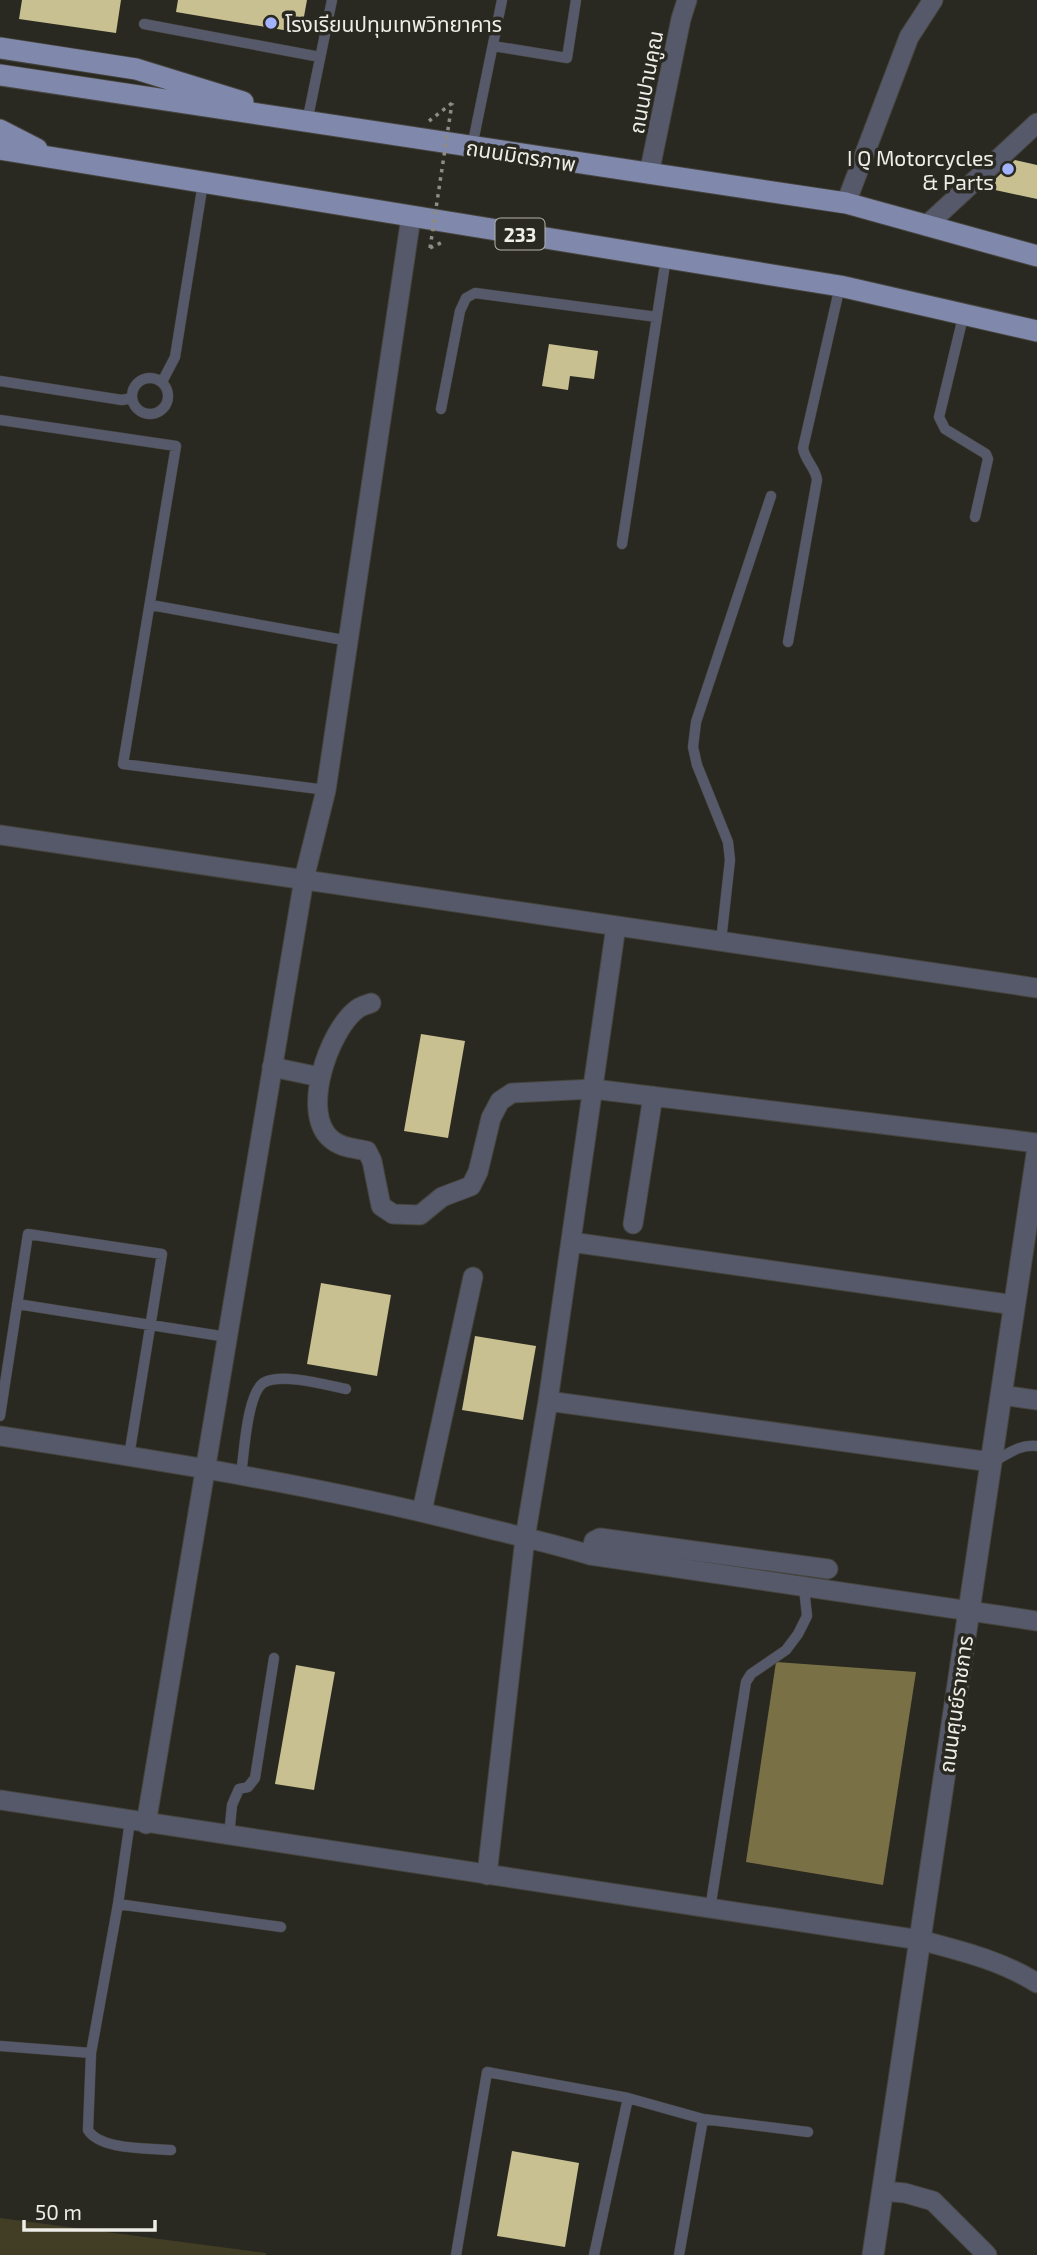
<svg xmlns="http://www.w3.org/2000/svg" width="1037" height="2255" viewBox="0 0 1037 2255" font-family="'Exo 2','Noto Sans Thai',sans-serif">
	<rect width="100%" height="100%" fill="#2a2921"/>
	<path fill="#423e25" d="M0,2218L266,2253V2255H0Z"/>
	<path fill="#797145" d="M776,1662L916,1672L883,1885L746,1862Z"/>
	<path fill="#c8c091" d="M22,0H121L116,33L19,19Z
		M178,0H307L301,33L176,12Z
		M1015,160L1037,165V199L986,188Z
		M549,344L598,351L594,379L570,376L568,390L542,386Z
		M421,1034L465,1041L448,1138L404,1131Z
		M321,1283L391,1295L377,1376L307,1364Z
		M475,1336L536,1346L523,1420L462,1410Z
		M296,1665L335,1672L314,1790L275,1784Z
		M512,2151L579,2163L565,2247L497,2236Z"/>
	<g fill="none" stroke-linecap="round" stroke-linejoin="round">
		<g stroke="#45443d" stroke-width="11">
			<path id="service" d="M144,24L320,57
				M493,46L567,58L576,0
				M307,122L332,0
				M472,147L502,0
				M964,313L939,417L945,429L986,454L988,459L975,517
				M132 396a18 18 0 1 1 36 0a18 18 0 1 1-36 0Z
				M0,381L122,400L132,398
				M162,382L175,357L203,183
				M441,409L460,311L466,298L475,293L657,317
				M0,420L176,446L123,764L326,790
				M622,544L666,258
				M151,605L349,641
				M788,642L817,480C816,468 805,461 803,448L840,286
				M721,941L730,860L728,842L697,765L693,747L696,722L771,496
				M17,1304L227,1337
				M0,1416L28,1234L162,1254L129,1456
				M993,1462C1008,1454 1019,1444 1037,1446
				M241,1475C244,1455 247,1390 265,1382C283,1373 326,1385 346,1389
				M229,1836L232,1805L239,1789L248,1787L255,1778L274,1658
				M118,1904L130,1821
				M710,1909L746,1682L751,1674L786,1650L798,1634L807,1616L804,1588
				M0,2046L91,2053L118,1904L281,1927
				M91,2053L88,2130C100,2150 148,2148 171,2150
				M456,2255L487,2072L628,2098L703,2119L808,2132
				M594,2255L628,2098
				M679,2255L703,2119"/>
		</g>
		<g stroke="#45443d" stroke-width="21">
			<path id="minor" d="M649,174L681,19L687,0
				M846,203L909,37L933,0
				M926,226L1037,123
				M0,835L1037,988
				M371,1003C366,1005 360,1006 356,1010C329,1031 300,1113 331,1139C341,1148 355,1148 367,1151L372,1161L381,1206L393,1214L420,1215L442,1197L471,1186L478,1172L491,1118L500,1101L512,1093L593,1089L1037,1143
				M272,1067L320,1077
				M633,1224L653,1096
				M571,1242L1014,1305
				M1001,1395L1037,1400
				M548,1401L991,1462
				M0,1436C162,1461 323,1486 482,1527C518,1536 555,1544 590,1555L1037,1621
				M422,1511L473,1277
				M590,1555L594,1541L600,1538L828,1569
				M0,1800L920,1940C961,1951 1000,1960 1037,1983
				M146,1824L304,879L326,790L411,217
				M487,1875L525,1538L548,1401L616,926
				M882,2191L905,2193L933,2201L987,2255"/>
		</g>
		<g stroke="#45443d" stroke-width="23">
			<path id="tertiary" d="M873,2255L1037,1154"/>
		</g>
		<g stroke="#45443d" stroke-width="23">
			<path id="primary" d="M0,48L136,69L243,102
				M0,75L846,203L1037,256
				M0,130L37,149
				M0,149L840,286L1037,331"/>
		</g>
		<path stroke="#8d8c85" stroke-width="3.5" stroke-dasharray="3.5 5" stroke-linecap="butt" d="M429,121L452,103
			M430,248L445,241"/>
		<use href="#service" stroke="#55596a" stroke-width="10"/>
		<use href="#minor" stroke="#55596a" stroke-width="19"/>
		<use href="#tertiary" stroke="#55596a" stroke-width="21"/>
		<use href="#primary" stroke="#8088ab" stroke-width="21"/>
		<path stroke="#8d8c85" stroke-width="3.5" stroke-dasharray="3.5 5" stroke-linecap="butt" d="M430,248L452,103"/>
	</g>
	<g fill="#a3b2fd" stroke="#2a2921" stroke-width="2.5">
		<circle cx="271" cy="23" r="7"/>
		<circle cx="1008" cy="169" r="7"/>
	</g>
	<g text-anchor="middle" dominant-baseline="central" stroke-width="7" stroke-linejoin="round" paint-order="stroke">
		<rect fill="#2a2921" stroke="#b3b2ac" stroke-width="2" x="495.5" y="218.5" width="49" height="31" rx="5"/>
		<g font-size="19" font-weight="bold" fill="#eeede8">
			<text x="520" y="234">233</text>
		</g>
		<g font-size="21" fill="#eeede8" stroke="#2a2921" text-anchor="start">
			<text x="285" y="23">โรงเรียนปทุมเทพวิทยาคาร</text>
			<text x="994" y="157" text-anchor="end">I Q Motorcycles<tspan x="994" dy="24">&amp; Parts</tspan></text>
		</g>
		<g font-size="21" fill="#eeede8" stroke="#2a2921">
			<text transform="translate(645 82) rotate(-79)">ถนนปานคูณ</text>
			<text transform="translate(521 155) rotate(9)">ถนนมิตรภาพ</text>
			<text transform="translate(955 1704) rotate(-82)">ถนนศูนย์ราชการ</text>
		</g>
	</g>
	<path d="M24 2220v10h131v-10" fill="none" stroke="#eeede8" stroke-width="3.5"/>
	<text x="35" y="2220" font-size="21" fill="#eeede8" stroke="#2a2921" stroke-width="5" paint-order="stroke">50 m</text>
</svg>
